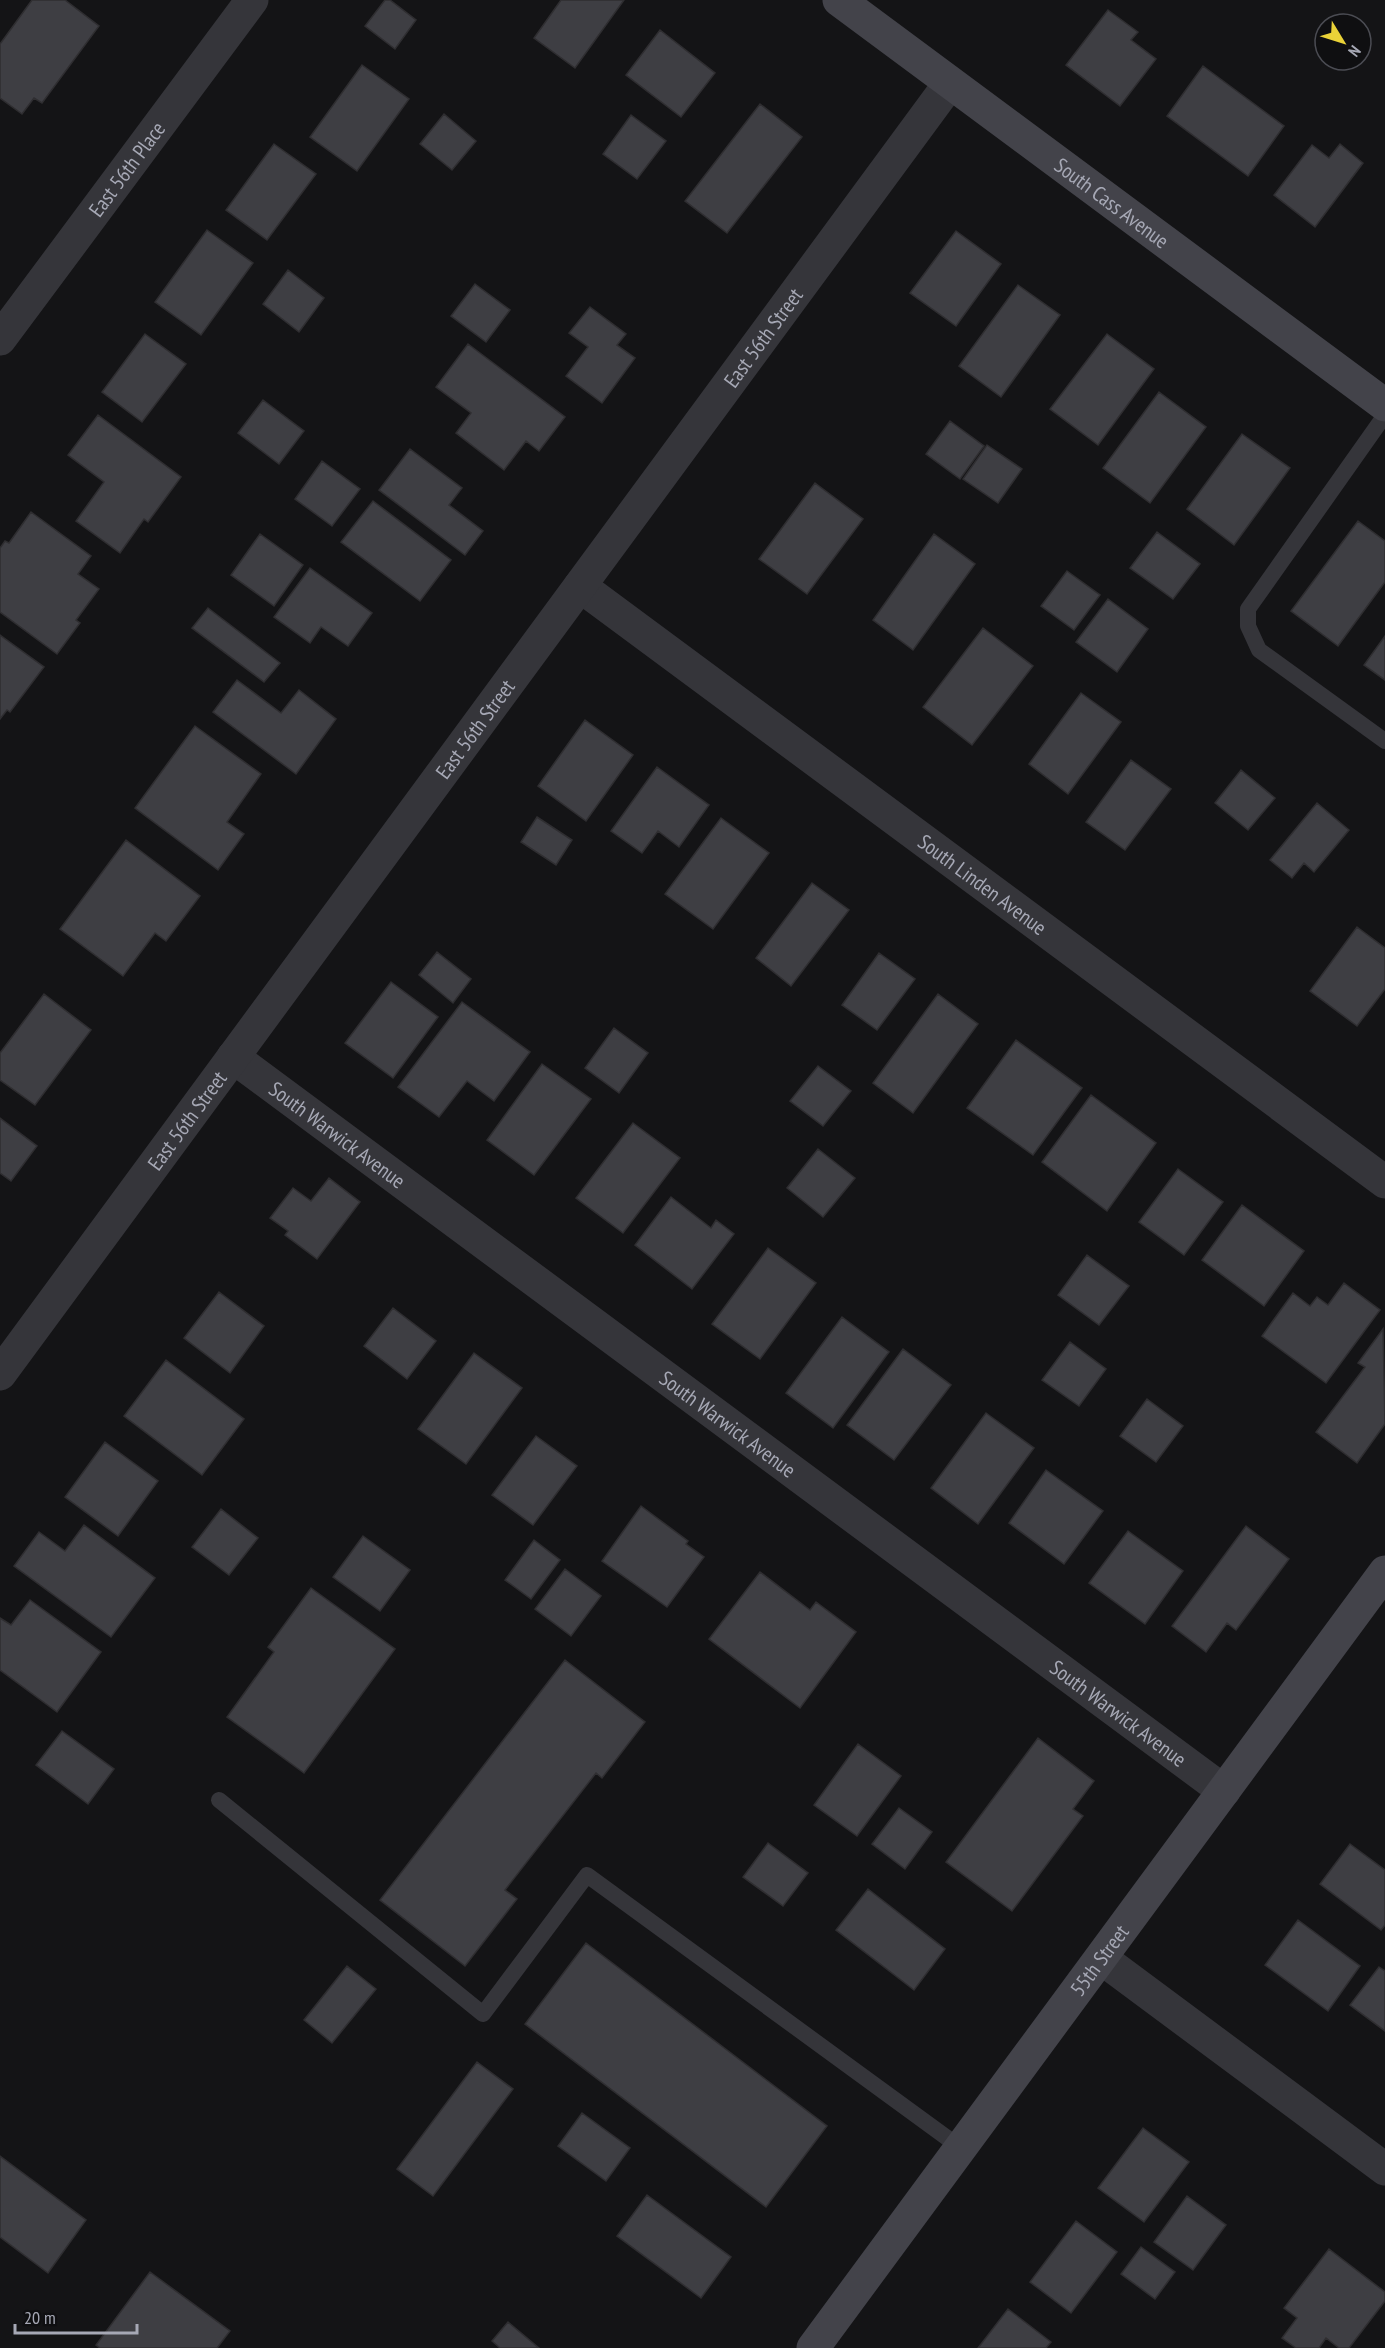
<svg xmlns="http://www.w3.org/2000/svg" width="1385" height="2348" viewBox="0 0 1385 2348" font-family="'PT Sans Narrow',sans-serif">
	<rect width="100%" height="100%" fill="#141416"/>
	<path fill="#3e3e43" stroke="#2f2e31" stroke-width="1.5" d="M32,0H65L99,26L42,103L34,98L22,114L0,98V44Z
		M385,0H390L416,20L395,49L365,26Z
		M561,0H624L575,68L534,38Z
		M1108,10L1138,32L1131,40L1156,59L1120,106L1066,65Z
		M660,30L715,73L681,117L626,75Z
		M362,65L409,99L357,171L310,137Z
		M1203,66L1284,126L1248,176L1167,116Z
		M760,104L802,137L727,233L685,201Z
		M444,114L476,141L452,170L420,144Z
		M631,115L666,141L637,179L603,154Z
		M274,144L316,174L267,240L226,210Z
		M1340,144L1363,163L1315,227L1274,195L1312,145L1329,158Z
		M207,230L253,263L201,335L155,302Z
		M956,231L1001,264L956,326L910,293Z
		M288,270L324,298L299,332L263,304Z
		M475,284L510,310L486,342L451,316Z
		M1018,285L1060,315L1001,397L959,366Z
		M590,307L626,334L617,345L635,358L602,403L566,376L588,347L569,333Z
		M145,334L186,364L142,422L102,392Z
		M1107,334L1154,369L1098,445L1050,409Z
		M468,344L565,417L539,451L526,441L504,470L456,433L471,413L436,387Z
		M1159,392L1206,427L1150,503L1103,468Z
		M263,400L304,431L279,464L238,433Z
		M98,415L181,477L148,522L144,519L120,553L76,521L104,482L68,455Z
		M950,421L984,446L960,479L926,454Z
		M1242,434L1290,468L1234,545L1187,509Z
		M987,445L1022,469L998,503L963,479Z
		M410,449L462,488L449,505L483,531L465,555L379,490Z
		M322,461L360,489L332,526L295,499Z
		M815,483L863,519L807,594L759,559Z
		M373,501L451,560L420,601L341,542Z
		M31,512L91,556L78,574L99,589L76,620L80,623L57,654L0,612V548L5,541L9,543Z
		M1358,521L1385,541V582L1338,646L1291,611Z
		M1157,532L1200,564L1173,599L1130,568Z
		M260,534L303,565L274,606L231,575Z
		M934,534L975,564L913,650L873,620Z
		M310,568L372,613L348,646L321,627L310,643L274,617Z
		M1067,571L1100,595L1074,630L1041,606Z
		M1108,599L1148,629L1117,672L1076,642Z
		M208,608L280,663L264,682L192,628Z
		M983,628L1033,666L972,745L923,707Z
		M0,635L44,667L10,712L7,710L0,719Z
		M1385,636V680L1364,665Z
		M237,680L281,713L299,690L336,719L296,774L213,712Z
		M1081,693L1121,722L1068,794L1029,764Z
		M585,720L633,755L586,821L538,786Z
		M195,726L261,774L227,822L244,834L218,870L135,808Z
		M1131,760L1171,789L1125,850L1086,822Z
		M657,767L709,805L679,847L658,831L642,853L611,831Z
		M1241,770L1275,798L1248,830L1215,803Z
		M1317,803L1349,830L1314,872L1304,863L1292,878L1270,860Z
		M537,817L572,840L556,865L521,842Z
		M721,818L769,853L713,929L665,894Z
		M126,840L200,896L166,941L155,933L123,976L60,929Z
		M812,883L849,910L791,986L756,958Z
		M1357,927L1385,948V989L1357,1026L1310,991Z
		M437,952L471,979L453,1003L419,975Z
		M879,953L915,979L877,1030L842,1005Z
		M391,982L438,1017L393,1078L345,1043Z
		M44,994L91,1030L35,1105L0,1080V1053Z
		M938,994L978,1024L913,1113L873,1083Z
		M462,1002L530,1052L494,1101L467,1081L439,1117L398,1087Z
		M614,1028L648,1053L619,1093L585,1068Z
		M1016,1040L1082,1088L1033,1155L967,1108Z
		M542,1064L591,1099L534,1175L487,1140Z
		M818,1066L851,1091L823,1126L790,1101Z
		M1091,1095L1156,1143L1107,1211L1042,1162Z
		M0,1118L37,1146L11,1181L0,1173Z
		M633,1123L680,1158L623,1233L576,1198Z
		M818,1149L855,1178L823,1217L787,1188Z
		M1178,1169L1223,1202L1184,1255L1139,1222Z
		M329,1178L360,1202L317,1259L285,1235L288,1231L270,1218L293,1188L311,1201Z
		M671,1197L711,1228L716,1220L734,1234L692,1289L635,1245Z
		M1242,1205L1304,1251L1264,1306L1202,1260Z
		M768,1248L816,1283L760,1359L712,1324Z
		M1087,1255L1129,1286L1099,1325L1058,1295Z
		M1344,1283L1380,1310L1326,1383L1262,1336L1293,1293L1310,1306L1317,1297L1328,1305Z
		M219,1292L264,1326L230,1373L184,1338Z
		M393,1308L436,1341L407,1379L364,1346Z
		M842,1317L889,1352L833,1428L786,1393Z
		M1383,1329L1385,1424L1357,1463L1316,1432L1365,1367L1358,1363Z
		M1070,1342L1106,1369L1079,1406L1042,1380Z
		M903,1349L951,1385L894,1460L847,1425Z
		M474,1353L522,1388L466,1464L418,1429Z
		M166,1360L244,1419L202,1475L124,1416Z
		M1147,1399L1183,1426L1156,1462L1120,1436Z
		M986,1413L1034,1448L978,1524L931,1488Z
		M536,1436L577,1466L533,1525L492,1495Z
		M105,1442L158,1481L118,1536L65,1497Z
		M1046,1470L1103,1511L1064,1564L1009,1523Z
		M641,1506L688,1541L686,1544L704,1557L667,1607L602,1561Z
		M221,1509L258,1538L229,1575L192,1547Z
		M84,1525L155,1578L111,1637L14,1566L39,1532L65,1551Z
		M1246,1526L1289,1559L1236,1630L1227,1623L1206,1652L1172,1626Z
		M1128,1531L1183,1571L1145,1624L1089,1583Z
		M363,1536L410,1570L380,1611L333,1577Z
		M534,1540L560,1560L531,1599L505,1580Z
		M565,1569L601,1596L571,1636L535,1609Z
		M760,1572L810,1610L816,1602L856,1632L800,1708L709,1639Z
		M311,1588L395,1649L304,1773L227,1717L274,1652L268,1647Z
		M30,1600L101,1652L57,1712L0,1670V1618L11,1625Z
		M565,1660L645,1722L602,1778L596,1773L505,1890L517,1899L465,1966L380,1900Z
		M62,1731L114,1769L88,1804L36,1765Z
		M1038,1738L1094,1781L1073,1809L1083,1816L1012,1911L946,1862Z
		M858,1744L901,1776L857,1836L814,1805Z
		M899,1808L932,1832L905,1869L872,1844Z
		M768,1843L808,1873L783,1906L743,1877Z
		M1350,1844L1385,1870V1925L1381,1930L1320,1884Z
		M868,1889L945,1949L914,1990L836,1930Z
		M1298,1920L1360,1966L1328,2011L1265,1965Z
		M586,1943L827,2126L766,2207L525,2024Z
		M347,1966L376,1989L332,2043L304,2020Z
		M1379,1967L1385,1971V2031L1350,2005Z
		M477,2062L513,2089L433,2196L397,2169Z
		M582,2113L630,2148L606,2181L558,2146Z
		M1143,2128L1189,2162L1144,2222L1098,2188Z
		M0,2156L86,2220L48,2273L0,2237Z
		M647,2195L731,2257L701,2298L617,2236Z
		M1187,2196L1226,2225L1193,2270L1154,2242Z
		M1076,2221L1117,2252L1071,2313L1030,2282Z
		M1141,2247L1175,2272L1155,2299L1121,2274Z
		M1329,2249L1385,2292V2301L1349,2348H1339L1326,2338L1319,2348H1296L1282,2338L1297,2318L1284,2308Z
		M150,2272L230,2331L217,2348H100L96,2345Z
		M1008,2309L1051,2342L1046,2348H978Z
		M508,2322L539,2348H500L492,2341Z"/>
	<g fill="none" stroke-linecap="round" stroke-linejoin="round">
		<path stroke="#35353a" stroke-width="16" d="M1385,415L1248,609V626L1259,650L1385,741
			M219,1800L483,2014L587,1875L961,2148"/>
		<g stroke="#35353a" stroke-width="33">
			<path id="s1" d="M0,339L252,0"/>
			<path id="s2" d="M580,586L1385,1182"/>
			<path id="s3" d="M233,1057L1224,1791"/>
			<path id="s4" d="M0,1374L950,83"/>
			<path d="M1101,1958L1385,2169"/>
		</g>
		<g stroke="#43434a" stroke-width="33">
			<path id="s5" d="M839,0L1385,405"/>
			<path id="s6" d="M813,2348L1385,1572"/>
		</g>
	</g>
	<g text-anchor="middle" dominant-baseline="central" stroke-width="6" stroke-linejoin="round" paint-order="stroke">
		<g font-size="21" fill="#a6a8b5" stroke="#0f0f11">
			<text stroke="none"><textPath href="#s1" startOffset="212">East 56th Place</textPath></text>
			<text stroke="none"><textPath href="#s5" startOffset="340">South Cass Avenue</textPath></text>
			<text stroke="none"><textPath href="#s4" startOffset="1287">East 56th Street</textPath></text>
			<text stroke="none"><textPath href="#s4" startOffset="801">East 56th Street</textPath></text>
			<text stroke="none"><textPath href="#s2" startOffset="501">South Linden Avenue</textPath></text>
			<text stroke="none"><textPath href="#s4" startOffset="315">East 56th Street</textPath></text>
			<text stroke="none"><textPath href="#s3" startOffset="130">South Warwick Avenue</textPath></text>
			<text stroke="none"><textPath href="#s3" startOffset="616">South Warwick Avenue</textPath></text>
			<text stroke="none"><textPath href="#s3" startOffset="1102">South Warwick Avenue</textPath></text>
			<text stroke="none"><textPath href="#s6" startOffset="482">55th Street</textPath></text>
		</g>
	</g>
	<g transform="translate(1343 42) rotate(128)"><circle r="28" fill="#0f0f11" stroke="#4b4c53" stroke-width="1.5"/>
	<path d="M0-4.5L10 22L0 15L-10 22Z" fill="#ead238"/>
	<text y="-9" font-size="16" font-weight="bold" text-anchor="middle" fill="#a6a8b5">N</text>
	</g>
	<path d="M15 2324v9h122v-9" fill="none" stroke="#a6a8b5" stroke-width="3"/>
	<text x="24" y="2324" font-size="18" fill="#a6a8b5" stroke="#0f0f11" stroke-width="4.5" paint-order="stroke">20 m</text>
</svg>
